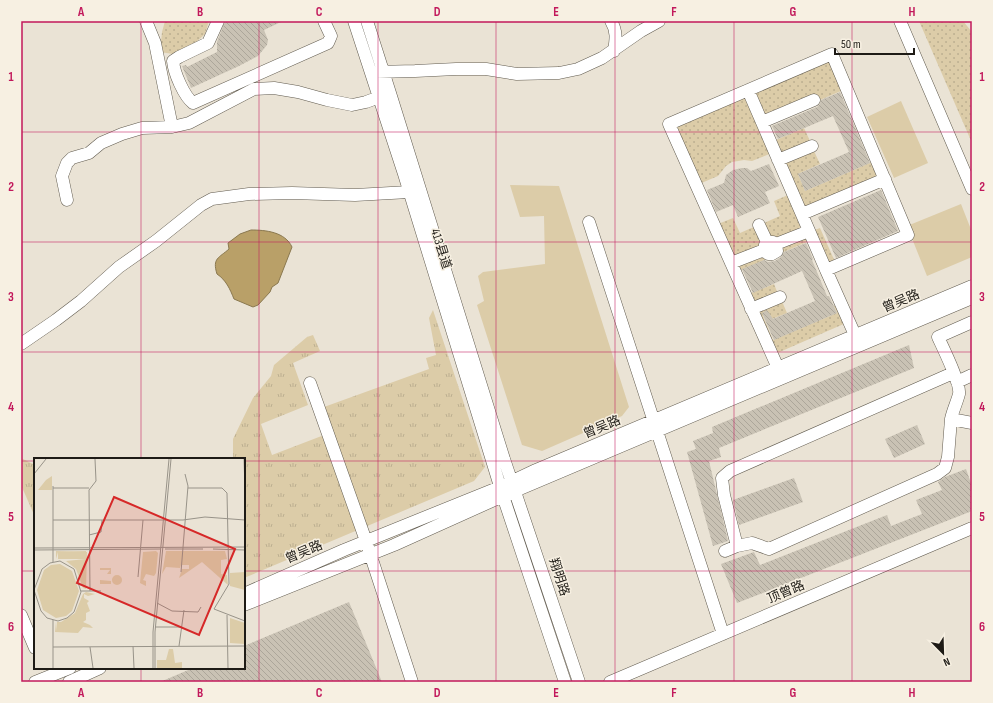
<svg xmlns="http://www.w3.org/2000/svg" width="993" height="703" viewBox="0 0 993 703" font-family="'Sofia Sans Condensed','Noto Sans SC',sans-serif">
	<defs>
		<pattern id="grass-dots" width="8" height="8" patternUnits="userSpaceOnUse"><rect width="8" height="8" fill="#dccca8"/><path d="M2 2h.1M6 6h.1" fill="none" stroke="#bcaf90" stroke-width="1.8" stroke-linecap="round"/></pattern>
		<pattern id="park-tufts" width="24" height="20" patternUnits="userSpaceOnUse"><rect width="24" height="20" fill="#dccca8"/><path d="M3 7l-1-3M5 7V3M7 7l1-3M15 17l-1-3M17 17v-4M19 17l1-3" fill="none" stroke="#bcaf90"/></pattern>
		<pattern id="building-back-hatch" width="6" height="6" patternUnits="userSpaceOnUse"><rect width="6" height="6" fill="#c9c2b4"/><path d="M-1 5l2 2M0 0l6 6M5-1l2 2" fill="none" stroke="#aca69a"/></pattern>
	</defs>
	<rect width="100%" height="100%" fill="#eae3d5"/>
	<path fill="url(#grass-dots)" d="M165,21H209L205,34L194,44L173,54L160,52L162,32Z
		M919,21H963L972,32V143Z
		M827,61L834,65L880,175L810,206L803,207L783,163L814,151L820,164L798,174L805,191L872,162L841,91L820,100L817,95L764,118L756,99V92Z
		M743,98L748,101L772,153L752,161L744,160L732,162L726,166L718,176L699,184L677,128L680,123Z
		M804,128L811,143L780,155L776,140Z
		M788,195L801,225L799,230L775,241L769,237L764,223L780,216L774,201Z
		M733,218L740,233L756,226L762,241L759,248L736,257L731,255L718,224Z
		M820,228L836,264L828,268L812,231Z
		M806,238L807,242L741,270L751,293L774,284L778,294L753,305L738,265Z
		M781,299L787,313L772,319L769,313L763,316L773,340L837,313L834,306L838,304L846,323L775,354L755,310Z"/>
	<path fill="url(#park-tufts)" d="M433,310L485,467L474,481L244,578V459H233V439L253,398L271,376L274,365L307,337L313,335L320,351L293,363L308,405L261,424L272,455L332,432L324,407L429,369L426,358L436,355L429,318Z
		M21,458L35,465V517L21,485Z"/>
	<path fill="#dccca8" d="M901,101L928,163L894,178L867,117Z
		M510,185L559,186L629,407L622,416L542,451L522,445L477,305L484,301L478,276L483,272L545,264L544,216L520,217Z
		M961,204L972,232V257L927,276L907,226Z"/>
	<path fill="#b9a068" stroke="#8a784f" d="M251,230C266,230 285,232 292,247L278,283L272,287L270,292L258,305L253,307L234,299C230,289 226,280 217,274C212,258 219,258 229,249L228,243L240,234Z"/>
	<path fill="url(#building-back-hatch)" d="M225,21H283L264,30L268,40L267,45L258,56L239,66L191,88L182,66L186,65L187,67L217,52V42Z
		M840,92L870,163L805,191L798,174L849,152L833,116L778,139L772,126L817,107L820,104L821,100Z
		M769,164L779,186L765,192L770,203L738,217L733,205L716,212L707,190L724,183L726,175L733,170L742,168H747L751,171Z
		M881,190L898,231L836,258L818,217Z
		M806,243L813,259L812,260L827,296H829L837,313L774,340L762,313L767,310L773,319L815,301L802,271L753,293L742,269L764,260L768,262L775,261L781,257L784,252Z
		M909,345L914,368L719,448L721,457L709,461L728,541L713,546L687,452L696,449L693,441L713,433L712,427Z
		M917,425L925,444L894,458L885,439Z
		M966,469L972,486V511L737,603L721,564L754,552L760,565L887,515L891,526L922,514L916,500L942,490L938,482L945,477Z
		M794,478L803,502L739,525L733,500Z
		M349,602L382,682H160L193,668H244V646Z"/>
	<g fill="none" stroke-linecap="round" stroke-linejoin="round">
		<g stroke="#615b4f" stroke-width="13">
			<path id="minor" d="M146,21L155,43L172,127
				M218,21L208,43L179,57L173,61C174,73 184,96 193,103L328,43L331,36L324,21
				M354,21L404,174L503,496L565,682
				M367,21L390,93L504,459L579,682
				M611,21C617,31 616,39 614,51
				M900,21L972,189
				M376,72L415,71L456,69H486L517,74L559,73L578,69L602,58L641,31L659,21
				M748,90L826,270
				M762,122L814,100
				M778,160L812,146
				M67,200L62,176L67,163L72,158L89,153L101,143L122,134L142,128L172,127L189,123L254,89L274,88L298,92L327,100L352,105L366,102L385,95
				M802,214L885,179
				M589,222L723,634
				M759,225L767,242
				M764,250L765,245L767,242H773L776,244L809,231
				M731,263L764,250L768,254H772L777,251L776,244
				M751,309L780,297
				M972,322L938,337C943,348 961,384 959,394C957,402 953,410 951,419L972,423
				M21,344L56,320L81,301L119,267L156,241L201,205L212,199L249,194L292,193L355,195L409,192
				M778,368L669,124L832,54L908,235L826,270L855,335
				M957,382L972,375
				M310,383L366,541L412,682
				M737,546L724,495L722,478L730,471L953,373
				M725,551L737,546L752,543L769,549L937,474L945,468L948,457L951,419
				M244,594L344,550L500,487L536,470L972,286
				M244,605L394,545L503,496L972,298
				M21,615L35,648
				M35,682L70,668
				M69,682L100,668
				M610,682L972,528"/>
		</g>
		<use href="#minor" stroke="#fff" stroke-width="12"/>
	</g>
	<path fill="none" stroke="#c2185b" stroke-width="1" stroke-opacity="0.55" d="M141,21V459M259,21V682M378,21V682M496,21V682M615,21V682M734,21V682M852,21V682M21,132H972M21,242H972M21,352H972M21,461H35M244,461H972M21,571H35M244,571H972M141,668V682"/>
	<g text-anchor="middle" dominant-baseline="central" stroke-width="3" stroke-linejoin="round" paint-order="stroke">
		<g font-size="13" fill="#1e1b16" stroke="#f7f0e2">
			<text transform="translate(441 249) rotate(73)">413县道</text>
			<text transform="translate(901 301) rotate(-23)">曾吴路</text>
			<text transform="translate(602 427) rotate(-23)">曾吴路</text>
			<text transform="translate(304 552) rotate(-23)">曾吴路</text>
			<text transform="translate(559 577) rotate(72)">翔明路</text>
			<text transform="translate(786 592) rotate(-23)">顶曾路</text>
		</g>
	</g>
	<g transform="translate(34 458)">
		<rect width="211" height="211" fill="#eae3d5"/>
		<path d="M18,18V32H4L12,22ZM22,93L53,94L52,131L49,130L42,111L32,103L52,101L24,94L22,101ZM66,110H77V116H73L76,112H66V122L77,123V126H66ZM211,114V132L196,128V115ZM78 122a5 5 0 1 1 10 0a5 5 0 1 1-10 0ZM52,134L61,136L54,138L50,136V140L55,143L53,145L56,153L52,155V162L49,164L56,167L59,170L49,169L44,175L21,174L22,164L23,173L42,164H27L41,155L49,136ZM196,160L211,165V186L196,185Z" fill="#dccca8"/>
		<path d="M132,93H191L193,101L187,102V116L193,117L194,127L168,104L145,120L148,111H155V107H147L146,110L132,109L128,116ZM135,191H139L141,205L148,204V210H123V202H132Z" fill="#dccca8"/>
		<path d="M52,93V101H24V94ZM122,93L124,95L122,115L120,118L112,116L109,122L112,123V128L106,125L109,94ZM26,106L38,113L45,133L38,153L32,158L22,160L9,152L3,132L10,112L17,107ZM23,164H42V173H23Z" fill="#dccca8"/>
		<path fill="none" stroke="#989389" stroke-width="1" d="M210,1L211,31M0,16L12,1M19,30H55M154,30H188L193,35L195,126L180,151L211,163M19,62H149L171,59L211,62M55,77L67,74L68,62M0,90L211,89M131,91H169M179,91L211,92M0,92L127,91M26,103L40,111L47,134L40,154L33,160L24,163L13,160L7,153L0,132L8,111L16,105ZM19,104V28M147,114L154,28L151,16M104,119L109,62M47,133H67M56,133L55,32L62,23L61,1M123,145L138,153L164,154L167,149M193,157L194,210M19,162V210M121,169H147M99,188L100,210M145,188L150,152M19,189L211,188M56,189L59,210M119,210V174L135,1M121,210V174L137,1"/>
		<path fill="#d62828" fill-opacity="0.15" stroke="#d62828" stroke-width="2" d="M80,39L201,91L165,177L43,125Z"/>
		<rect width="211" height="211" fill="none" stroke="#1e1b16" stroke-width="2"/>
	</g>
	<rect width="993" height="703" fill="none" stroke="#f7f0e2" stroke-width="44"/>
	<g transform="translate(943 653) rotate(157)" stroke="#f7f0e2" stroke-width="3" paint-order="stroke">
	<path d="M0-3L7 15L0 10L-7 15Z" fill="#1e1b16"/>
	<text y="-6" font-size="11" font-weight="bold" text-anchor="middle" fill="#1e1b16">N</text>
	</g>
	<path d="M835 48v6h79v-6" fill="none" stroke="#1e1b16" stroke-width="2"/>
	<text x="841" y="48" font-size="12" fill="#1e1b16" stroke="#f7f0e2" stroke-width="3" paint-order="stroke">50 m</text>
	<rect x="22" y="22" width="949" height="659" fill="none" stroke="#c2185b" stroke-width="1.5"/>
	<g font-size="13" text-anchor="middle" font-weight="bold" fill="#c2185b">
		<text x="81" y="16">A</text>
		<text x="200" y="16">B</text>
		<text x="319" y="16">C</text>
		<text x="437" y="16">D</text>
		<text x="556" y="16">E</text>
		<text x="674" y="16">F</text>
		<text x="793" y="16">G</text>
		<text x="912" y="16">H</text>
		<text x="11" y="81">1</text>
		<text x="982" y="81">1</text>
		<text x="11" y="191">2</text>
		<text x="982" y="191">2</text>
		<text x="11" y="301">3</text>
		<text x="982" y="301">3</text>
		<text x="11" y="411">4</text>
		<text x="982" y="411">4</text>
		<text x="11" y="521">5</text>
		<text x="982" y="521">5</text>
		<text x="11" y="631">6</text>
		<text x="982" y="631">6</text>
		<text x="81" y="697">A</text>
		<text x="200" y="697">B</text>
		<text x="319" y="697">C</text>
		<text x="437" y="697">D</text>
		<text x="556" y="697">E</text>
		<text x="674" y="697">F</text>
		<text x="793" y="697">G</text>
		<text x="912" y="697">H</text>
	</g>
</svg>
